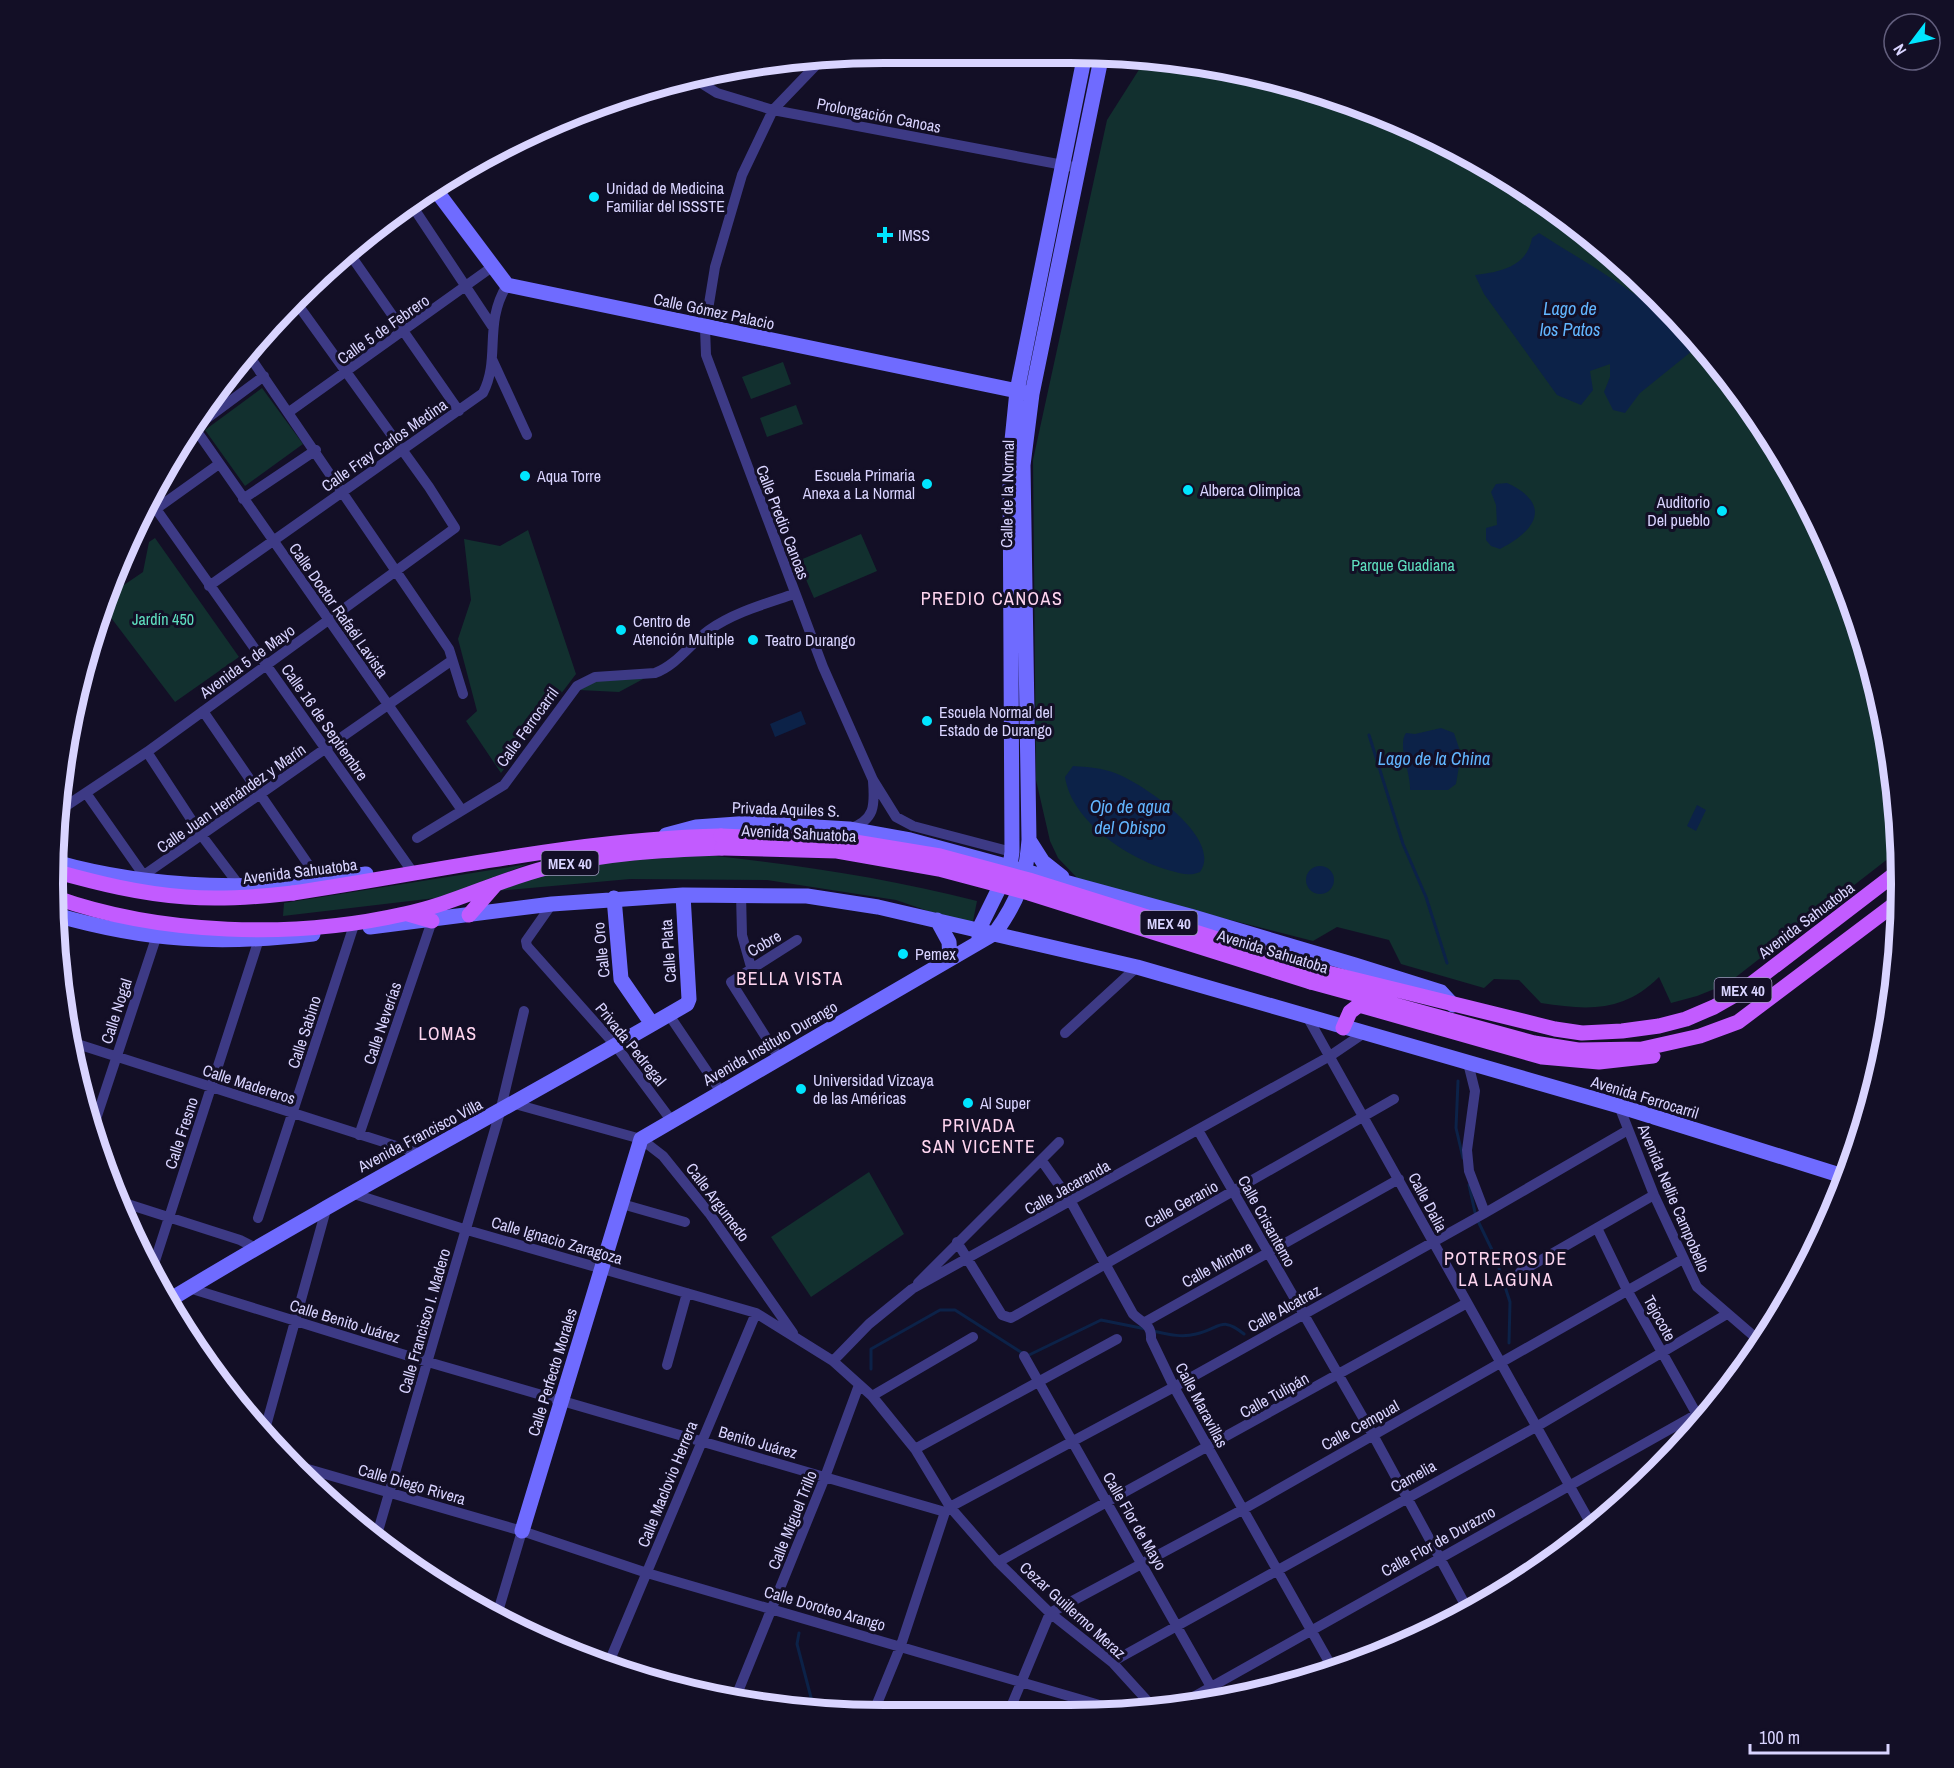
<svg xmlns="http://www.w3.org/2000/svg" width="1954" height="1768" viewBox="0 0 1954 1768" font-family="'Archivo Narrow',sans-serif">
	<rect width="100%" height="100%" fill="#130f26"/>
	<path fill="#12302f" d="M1147,57L1233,69L1388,116L1532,192L1658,296L1761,422L1838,565L1885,721L1898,851L1727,984L1697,996L1671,1003L1659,977C1623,1013 1587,1010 1541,1003L1519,980L1494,979L1484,988L1401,964L1389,940L1337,927L1313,941L1081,882L1058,858L1050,841L1036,780L1033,460L1107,120Z
		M783,362L791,384L751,399L742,377Z
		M262,388L303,444L245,486L205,430Z
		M796,405L803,424L767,437L760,418Z
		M528,530L576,674L501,773L466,721L477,711L458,639L471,600L464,539L500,546Z
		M861,534L877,571L814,598L798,561Z
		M155,538L239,657L175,702L109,615L104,616L113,589H118L143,572L149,542Z
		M645,678L619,692L579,690L598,679Z
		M707,855C799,865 888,878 977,901L972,926L896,900L767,880L630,879L496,891L552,872L611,861Z
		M528,864L444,897L283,916L284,903Z
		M869,1172L904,1234L811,1297L771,1237Z"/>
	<path fill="#0c2248" d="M1539,233C1580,260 1672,309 1692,351L1640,393L1625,413L1613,410L1604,392L1610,377V364L1590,371L1593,390L1581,405L1557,395L1484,294L1475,275C1500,272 1527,267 1532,238Z
		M1507,483C1553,504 1536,531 1500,549L1491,546L1486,540V528L1497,525L1496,505L1491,492L1496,484Z
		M801,711L806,724L775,737L770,724Z
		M1441,728L1454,733L1461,754L1456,784L1448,790H1410C1411,773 1397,746 1406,733L1415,734Z
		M1073,766C1087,767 1102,768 1115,773C1142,783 1224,838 1200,872C1189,877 1180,873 1168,870C1128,858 1072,822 1065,777Z
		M1697,805L1706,810L1696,831L1687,826Z
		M1306 880a14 14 0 1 1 28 0a14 14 0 1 1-28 0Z"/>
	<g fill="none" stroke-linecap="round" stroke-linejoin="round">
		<path stroke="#0c2248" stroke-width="3" d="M1369,735L1403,844L1426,897L1447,963
			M1458,1081L1456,1128L1463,1158
			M1469,1185L1476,1217L1495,1256L1510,1302L1509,1343
			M1153,1331C1167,1334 1181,1338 1196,1334C1220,1329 1221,1315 1244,1334
			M871,1369V1349L940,1310H955L1027,1356L1101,1320L1146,1329
			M799,1633L797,1644L814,1709"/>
		<path stroke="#3d3a85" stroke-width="10" d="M822,59L773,110L742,175L715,267L705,328L706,355L823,667L873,780L896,817L913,826L1012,852
			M693,78L717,93L773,110L1079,168
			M411,204L492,326
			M349,253L459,411
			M248,354L449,649L463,694
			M492,359L527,435
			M289,412L492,267
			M194,427L461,809
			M194,428L264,376
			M149,499L414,874
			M243,499L316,450
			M156,509L219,464
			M209,586L483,393C501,358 483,324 507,285
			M203,711L319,880
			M147,752L202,836L239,885
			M86,793L147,880
			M60,810L147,752L455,528L429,487L298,305
			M849,829C875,820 875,806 873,781
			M417,838L504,785L577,686L595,677L655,673C677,665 691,643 709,630C735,612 765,604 794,594
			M144,875L451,661
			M741,894L742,935L751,967
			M552,904L526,941L527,946L616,1046L671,1120
			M669,1015L721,1092
			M1308,1018L1592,1526
			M1065,1033L1137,967
			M68,1041L421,1154
			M779,1058L731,982L797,940
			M1468,1063L1475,1091L1467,1150L1469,1171L1485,1213
			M515,1104L641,1139L663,1156L709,1213L793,1333
			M1619,1106L1654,1195L1697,1287L1763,1344
			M93,1128L156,938
			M1198,1130L1373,1435L1468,1610
			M359,1135L432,921
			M1042,1161L1071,1202L1133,1314C1142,1323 1152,1324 1151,1339L1174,1387L1333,1669
			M351,1193L467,1230L756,1313L833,1361L872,1396L915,1449L950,1507L998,1562L1050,1613L1112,1662L1153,1707
			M115,1200L240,1240L254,1247
			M622,1204L685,1222
			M258,1218L355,922
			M1597,1228L1627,1290L1700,1420
			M957,1242L1002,1315L1011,1318L1394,1099
			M153,1267L259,939
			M1520,1272L1654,1195
			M918,1283L1059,1142
			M189,1288L428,1362L945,1512
			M1145,1322L1399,1179
			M1024,1356L1219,1701
			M833,1361L869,1324L912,1289L1330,1056L1364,1033
			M667,1365L687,1293
			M872,1396L973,1337
			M264,1433L327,1206
			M915,1449L1117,1339
			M294,1465L522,1531L647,1573L1120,1711
			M376,1538L500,1112L524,1011
			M998,1562L1467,1303
			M497,1615L522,1531
			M1112,1662L1536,1427L1727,1314
			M607,1667L756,1313
			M735,1699L825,1477L859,1385
			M1179,1705L1713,1405
			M874,1711L901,1645L945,1512L950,1507L1174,1387L1485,1213L1628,1130
			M1008,1714L1050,1613L1242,1510L1683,1259"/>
		<path stroke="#6f6bff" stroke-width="15" d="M435,189L507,285L1027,393
			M666,835L696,827L751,823L849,829L910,840L1190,916L1355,965L1441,992L1453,1005
			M1029,840L1043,862L1062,877
			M55,862C154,890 265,892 366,874
			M614,898L621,979L652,1024
			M56,915C147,941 219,945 313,934
			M937,920L949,942L950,958
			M370,927L552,904L683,895L807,896L878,907L1137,967L1619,1106L1846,1177
			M979,939V929L1010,866L1012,852L1010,460L1017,391L1085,54
			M171,1299C340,1196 516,1104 687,1004L689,999L683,895
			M522,1531L641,1139L995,933C1018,901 1026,879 1029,840L1023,465L1032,394L1102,54"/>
		<path stroke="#c25bff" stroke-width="15" d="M293,893C435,872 577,839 721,836
			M54,897C160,935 294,939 404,914C453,904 498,880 546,868C604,853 663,850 722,848
			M408,914L432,921
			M469,915L496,884
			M1316,970L1555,1029L1582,1033L1622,1031L1659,1026L1686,1019L1714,1007L1742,991L1900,870
			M1311,982L1534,1043L1578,1050L1642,1049L1700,1036L1738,1022L1900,900
			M1343,1028L1350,1012L1359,1005L1542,1057L1599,1062L1653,1056"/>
		<path stroke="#c25bff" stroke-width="15" d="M721,836L849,841L940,856L1029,880L1316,970
			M722,848L837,851L939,869L1029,893L1311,982
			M54,871C97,883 141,894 186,897C222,900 258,897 293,893"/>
	</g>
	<g fill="#00e5ff" stroke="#130f26" stroke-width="2">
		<circle cx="594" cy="197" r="6"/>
		<path d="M882 226h6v6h6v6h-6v6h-6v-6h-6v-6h6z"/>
		<circle cx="525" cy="476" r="6"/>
		<circle cx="927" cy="484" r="6"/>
		<circle cx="1188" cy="490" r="6"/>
		<circle cx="1722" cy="511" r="6"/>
		<circle cx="621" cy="630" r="6"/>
		<circle cx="753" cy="640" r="6"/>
		<circle cx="927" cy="721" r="6"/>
		<circle cx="903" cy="954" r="6"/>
		<circle cx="801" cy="1089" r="6"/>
		<circle cx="968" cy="1103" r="6"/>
	</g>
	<g text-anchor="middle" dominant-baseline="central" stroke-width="6" stroke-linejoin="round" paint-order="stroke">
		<g fill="#130f26" stroke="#9e99be" stroke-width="1.5">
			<rect x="541.5" y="851" width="57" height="24" rx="4.5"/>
			<rect x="1140.5" y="911" width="57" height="24" rx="4.5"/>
			<rect x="1714.5" y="978" width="57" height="24" rx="4.5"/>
		</g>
		<g font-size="15" font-weight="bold" fill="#d9d4ff">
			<text x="570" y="863">MEX 40</text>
			<text x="1169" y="923">MEX 40</text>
			<text x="1743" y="990">MEX 40</text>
		</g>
		<g font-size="16" fill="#d9d4ff" stroke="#130f26">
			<text transform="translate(879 115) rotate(11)">Prolongación Canoas</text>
			<text transform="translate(714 311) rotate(12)">Calle Gómez Palacio</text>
			<text transform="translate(383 329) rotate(-35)">Calle 5 de Febrero</text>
			<text transform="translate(384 445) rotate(-35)">Calle Fray Carlos Medina</text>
			<text transform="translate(1007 494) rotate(-89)">Calle de la Normal</text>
			<text transform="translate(783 522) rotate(69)">Calle Predio Canoas</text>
			<text transform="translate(339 610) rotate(55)">Calle Doctor Rafaél Lavista</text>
			<text transform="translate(247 661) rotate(-36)">Avenida 5 de Mayo</text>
			<text transform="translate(325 722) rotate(55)">Calle 16 de Septiembre</text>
			<text transform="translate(527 727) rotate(-54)">Calle Ferrocarril</text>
			<text transform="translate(231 798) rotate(-35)">Calle Juan Hernández y Marín</text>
			<text transform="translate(786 809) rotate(2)">Privada Aquiles S.</text>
			<text transform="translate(799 833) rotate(3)">Avenida Sahuatoba</text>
			<text transform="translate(300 871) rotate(-7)">Avenida Sahuatoba</text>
			<text transform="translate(1806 920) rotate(-37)">Avenida Sahuatoba</text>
			<text transform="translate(764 943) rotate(-30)">Cobre</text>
			<text transform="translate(601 950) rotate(-96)">Calle Oro</text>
			<text transform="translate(668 951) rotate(-94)">Calle Plata</text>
			<text transform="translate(1273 951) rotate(17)">Avenida Sahuatoba</text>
			<text transform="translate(116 1011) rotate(-72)">Calle Nogal</text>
			<text transform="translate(382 1023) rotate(-71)">Calle Neverías</text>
			<text transform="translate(304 1032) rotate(-72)">Calle Sabino</text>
			<text transform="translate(770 1043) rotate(-30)">Avenida Instituto Durango</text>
			<text transform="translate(631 1044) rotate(51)">Privada Pedregal</text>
			<text transform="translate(249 1084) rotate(18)">Calle Madereros</text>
			<text transform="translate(1645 1097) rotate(17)">Avenida Ferrocarril</text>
			<text transform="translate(181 1133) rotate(-72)">Calle Fresno</text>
			<text transform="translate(420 1135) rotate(-28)">Avenida Francisco Villa</text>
			<text transform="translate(1067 1187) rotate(-29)">Calle Jacaranda</text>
			<text transform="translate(1674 1198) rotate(67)">Avenida Nellie Campobello</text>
			<text transform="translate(718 1202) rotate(53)">Calle Argumedo</text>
			<text transform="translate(1428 1202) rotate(62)">Calle Dalia</text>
			<text transform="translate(1181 1204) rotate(-29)">Calle Geranio</text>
			<text transform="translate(1267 1221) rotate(61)">Calle Crisantemo</text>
			<text transform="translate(557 1240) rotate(16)">Calle Ignacio Zaragoza</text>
			<text transform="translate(1217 1264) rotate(-29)">Calle Mimbre</text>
			<text transform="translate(1284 1308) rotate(-29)">Calle Alcatraz</text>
			<text transform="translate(1660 1318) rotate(61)">Tejocote</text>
			<text transform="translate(345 1321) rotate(17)">Calle Benito Juárez</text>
			<text transform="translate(424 1321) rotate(-74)">Calle Francisco I. Madero</text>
			<text transform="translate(552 1372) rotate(-73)">Calle Perfecto Morales</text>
			<text transform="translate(1274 1395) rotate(-29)">Calle Tulipán</text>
			<text transform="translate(1202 1405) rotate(62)">Calle Maravillas</text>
			<text transform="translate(1360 1425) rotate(-29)">Calle Cempual</text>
			<text transform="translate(758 1442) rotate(16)">Benito Juárez</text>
			<text transform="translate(1413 1476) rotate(-29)">Camelia</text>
			<text transform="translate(412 1484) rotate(16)">Calle Diego Rivera</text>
			<text transform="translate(667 1484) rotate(-68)">Calle Maclovio Herrera</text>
			<text transform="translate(792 1520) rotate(-68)">Calle Miguel Trillo</text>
			<text transform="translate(1135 1521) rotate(60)">Calle Flor de Mayo</text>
			<text transform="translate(1438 1541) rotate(-29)">Calle Flor de Durazno</text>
			<text transform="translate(825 1608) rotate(16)">Calle Doroteo Arango</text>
			<text transform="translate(1073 1610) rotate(42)">Cezar Guillermo Meraz</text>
		</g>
		<g font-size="16" fill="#d9d4ff" stroke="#130f26" text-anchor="start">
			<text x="606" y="188">Unidad de Medicina<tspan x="606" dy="18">Familiar del ISSSTE</tspan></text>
			<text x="898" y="235">IMSS</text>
			<text x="915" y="475" text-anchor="end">Escuela Primaria<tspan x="915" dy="18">Anexa a La Normal</tspan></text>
			<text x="537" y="476">Aqua Torre</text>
			<text x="1200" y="490">Alberca Olimpica</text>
			<text x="1710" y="502" text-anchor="end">Auditorio<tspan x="1710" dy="18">Del pueblo</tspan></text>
			<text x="633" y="621">Centro de<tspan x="633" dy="18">Atención Multiple</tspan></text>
			<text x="765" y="640">Teatro Durango</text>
			<text x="939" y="712">Escuela Normal del<tspan x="939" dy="18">Estado de Durango</tspan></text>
			<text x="915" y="954">Pemex</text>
			<text x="813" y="1080">Universidad Vizcaya<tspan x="813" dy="18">de las Américas</tspan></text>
			<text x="980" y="1103">Al Super</text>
		</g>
		<g font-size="16" fill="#5fe0c0" stroke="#130f26">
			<text x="1403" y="565">Parque Guadiana</text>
			<text x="163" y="619">Jardín 450</text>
		</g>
		<g font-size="18" font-style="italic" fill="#62b6ff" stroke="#130f26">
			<text x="1570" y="308">Lago de<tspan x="1570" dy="21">los Patos</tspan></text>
			<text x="1434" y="758">Lago de la China</text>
			<text x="1130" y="806">Ojo de agua<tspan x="1130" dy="21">del Obispo</tspan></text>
		</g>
		<g font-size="18" letter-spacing="1.5" fill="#ffd6f0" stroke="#130f26">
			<text x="992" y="598">PREDIO CANOAS</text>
			<text x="790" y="978">BELLA VISTA</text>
			<text x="448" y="1033">LOMAS</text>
			<text x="979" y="1125">PRIVADA<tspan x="979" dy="21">SAN VICENTE</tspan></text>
			<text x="1506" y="1258">POTREROS DE<tspan x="1506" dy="21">LA LAGUNA</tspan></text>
		</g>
	</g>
	<path d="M0 0H1954V1768H0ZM884 63H1070A821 821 0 0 1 1891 884V884A821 821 0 0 1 1070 1705H884A821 821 0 0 1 63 884V884A821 821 0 0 1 884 63Z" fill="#130f26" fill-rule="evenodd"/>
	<path fill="none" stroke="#d9d4ff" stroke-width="8" d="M884 63H1070A821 821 0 0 1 1891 884V884A821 821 0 0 1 1070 1705H884A821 821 0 0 1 63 884V884A821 821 0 0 1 884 63Z"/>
	<g transform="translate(1912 42) rotate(238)"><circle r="28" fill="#130f26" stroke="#625e7d" stroke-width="1.5"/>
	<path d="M0-4.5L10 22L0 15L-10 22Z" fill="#00e5ff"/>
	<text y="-9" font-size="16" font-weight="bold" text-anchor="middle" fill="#d9d4ff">N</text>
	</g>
	<path d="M1750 1744v9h138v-9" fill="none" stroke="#d9d4ff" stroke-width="3"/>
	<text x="1759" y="1744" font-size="18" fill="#d9d4ff" stroke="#130f26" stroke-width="4.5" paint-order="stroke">100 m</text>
</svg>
